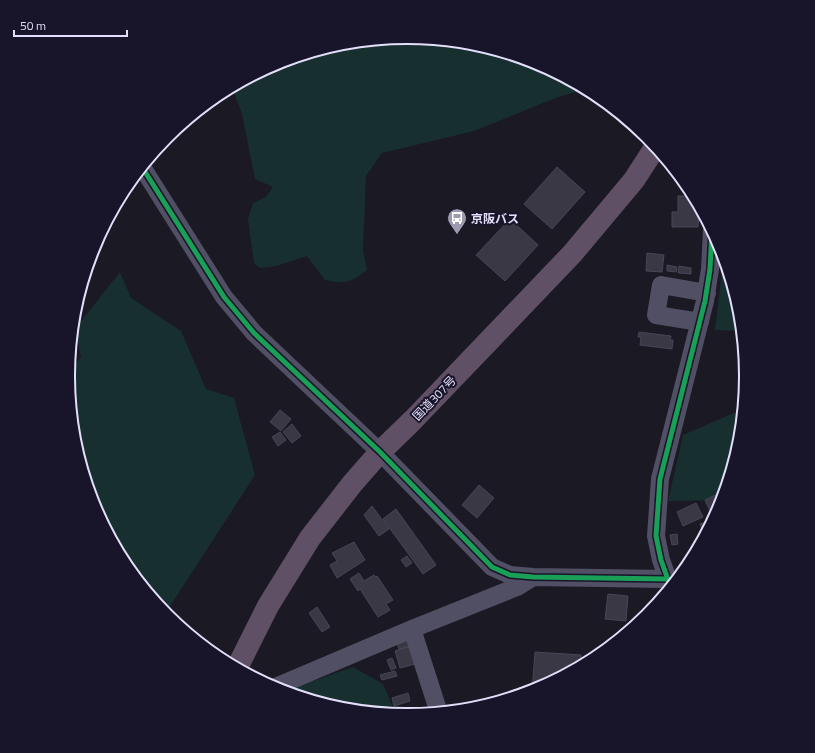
<svg xmlns="http://www.w3.org/2000/svg" width="815" height="753" viewBox="0 0 815 753" font-family="'Titillium Web','Noto Sans JP',sans-serif">
	<rect width="100%" height="100%" fill="#1b1924"/>
	<path fill="#182f30" d="M408,37L474,44L538,63L587,89L558,97L474,131L382,153L366,176L363,250L367,270C351,283 344,284 325,280L307,256L276,266L260,268L254,263L248,219L253,203L266,197L273,187L255,179L242,114L232,87L278,63L341,43Z
		M724,255L741,310L742,331L715,330Z
		M120,272L131,298L181,331L206,389L234,398L255,475L165,614L125,565L94,506L74,443L68,376L69,370L70,371L81,357L75,329Z
		M745,393L740,443L723,500L668,501L683,435L741,410Z
		M353,667L383,684L396,715L341,709L282,692Z"/>
	<path fill="#3a3845" stroke="#484556" d="M557,167L585,192L552,229L524,204Z
		M678,196H694L700,208L698,227H672V212H678Z
		M510,219L538,245L505,281L476,255Z
		M647,253L664,255L662,272L646,271Z
		M667,265L677,267L676,272L667,271Z
		M679,266L691,268V274L678,273Z
		M639,332L671,336L670,340H673L672,349L640,345L641,337H638Z
		M280,410L291,419L281,431L270,422Z
		M292,424L301,436L292,443L283,432Z
		M280,432L286,440L278,446L272,437Z
		M479,485L494,498L477,518L462,505Z
		M722,492L724,498L721,507L710,511L705,500Z
		M696,503L703,517L683,526L677,512Z
		M372,506L389,529L379,536L364,515Z
		M396,509L436,565L423,574L383,519Z
		M715,519L705,536L700,524Z
		M677,534L678,544L672,545L670,535Z
		M354,542L365,560L337,578L330,565L337,561L332,553Z
		M407,556L412,563L406,567L401,560Z
		M359,573L364,581L374,575L376,577L377,576L393,600L386,604L390,610L378,617L360,589L358,591L350,579Z
		M608,594L628,596L626,621L605,619Z
		M317,607L330,627L322,632L309,613Z
		M408,638L410,646L399,649L396,641Z
		M410,646L415,664L400,668L395,651Z
		M535,652L581,655V667L532,692Z
		M392,658L396,668L391,670L387,660Z
		M395,671L397,676L382,680L380,675Z
		M408,693L410,701L394,706L392,698Z
		M412,707L414,715H397V712Z"/>
	<g fill="none" stroke-linecap="round" stroke-linejoin="round">
		<path stroke="#514f64" stroke-width="18" d="M142,167L224,297L254,333L380,452L492,567L510,575L533,577L667,579
			M700,322L656,315L661,285L707,293
			M671,588L661,560L656,536L660,479L705,301L710,269L712,230
			M412,629L439,713
			M273,688L412,629L517,587L533,577"/>
		<path stroke="#605065" stroke-width="22" d="M237,668L268,606L310,538L352,484L380,452L413,420L572,254L634,180L656,146"/>
		<g stroke="#181429" stroke-width="8">
			<path id="cycleway" d="M142,167L224,297L254,333L380,452L492,567L510,575L533,577L667,579
				M671,588L661,560L656,536L660,479L705,301L710,269L712,230"/>
		</g>
		<use href="#cycleway" stroke="#1a9f57" stroke-width="5"/>
	</g>
	<defs>
		<g id="bus-pin" transform="scale(1)"><path d="M0 17L-7.5 6A9.5 9.5 0 1 1 7.5 6Z" fill="#9d9ab0" stroke="#181429"/><path d="M-5-6H5V4H4V6H2V4H-2V6H-4V4H-5ZM-3.5-4V0h7V-4ZM-3.5 1.2v1.5H-2V1.2ZM2 1.2v1.5H3.5V1.2Z" fill="#fff"/></g>
	</defs>
	<g fill-rule="evenodd">
		<use href="#bus-pin" x="457" y="218"/>
	</g>
	<g text-anchor="middle" dominant-baseline="central" stroke-width="4" stroke-linejoin="round" paint-order="stroke">
		<g font-size="12" font-weight="bold" fill="#e3dffb" stroke="#181429" text-anchor="start">
			<text x="471" y="218">京阪バス</text>
		</g>
		<g font-size="12" fill="#e3dffb" stroke="#181429">
			<text transform="translate(434 398) rotate(-46)">国道307号</text>
		</g>
	</g>
	<path d="M0 0H815V753H0ZM75 376a332 332 0 1 1 664 0a332 332 0 1 1-664 0Z" fill="#181429" fill-rule="evenodd"/>
	<path fill="none" stroke="#e3dffb" stroke-width="2" d="M75 376a332 332 0 1 1 664 0a332 332 0 1 1-664 0Z"/>
	<path d="M14 30v6h113v-6" fill="none" stroke="#e3dffb" stroke-width="2"/>
	<text x="20" y="30" font-size="12" fill="#e3dffb" stroke="#181429" stroke-width="3" paint-order="stroke">50 m</text>
</svg>
